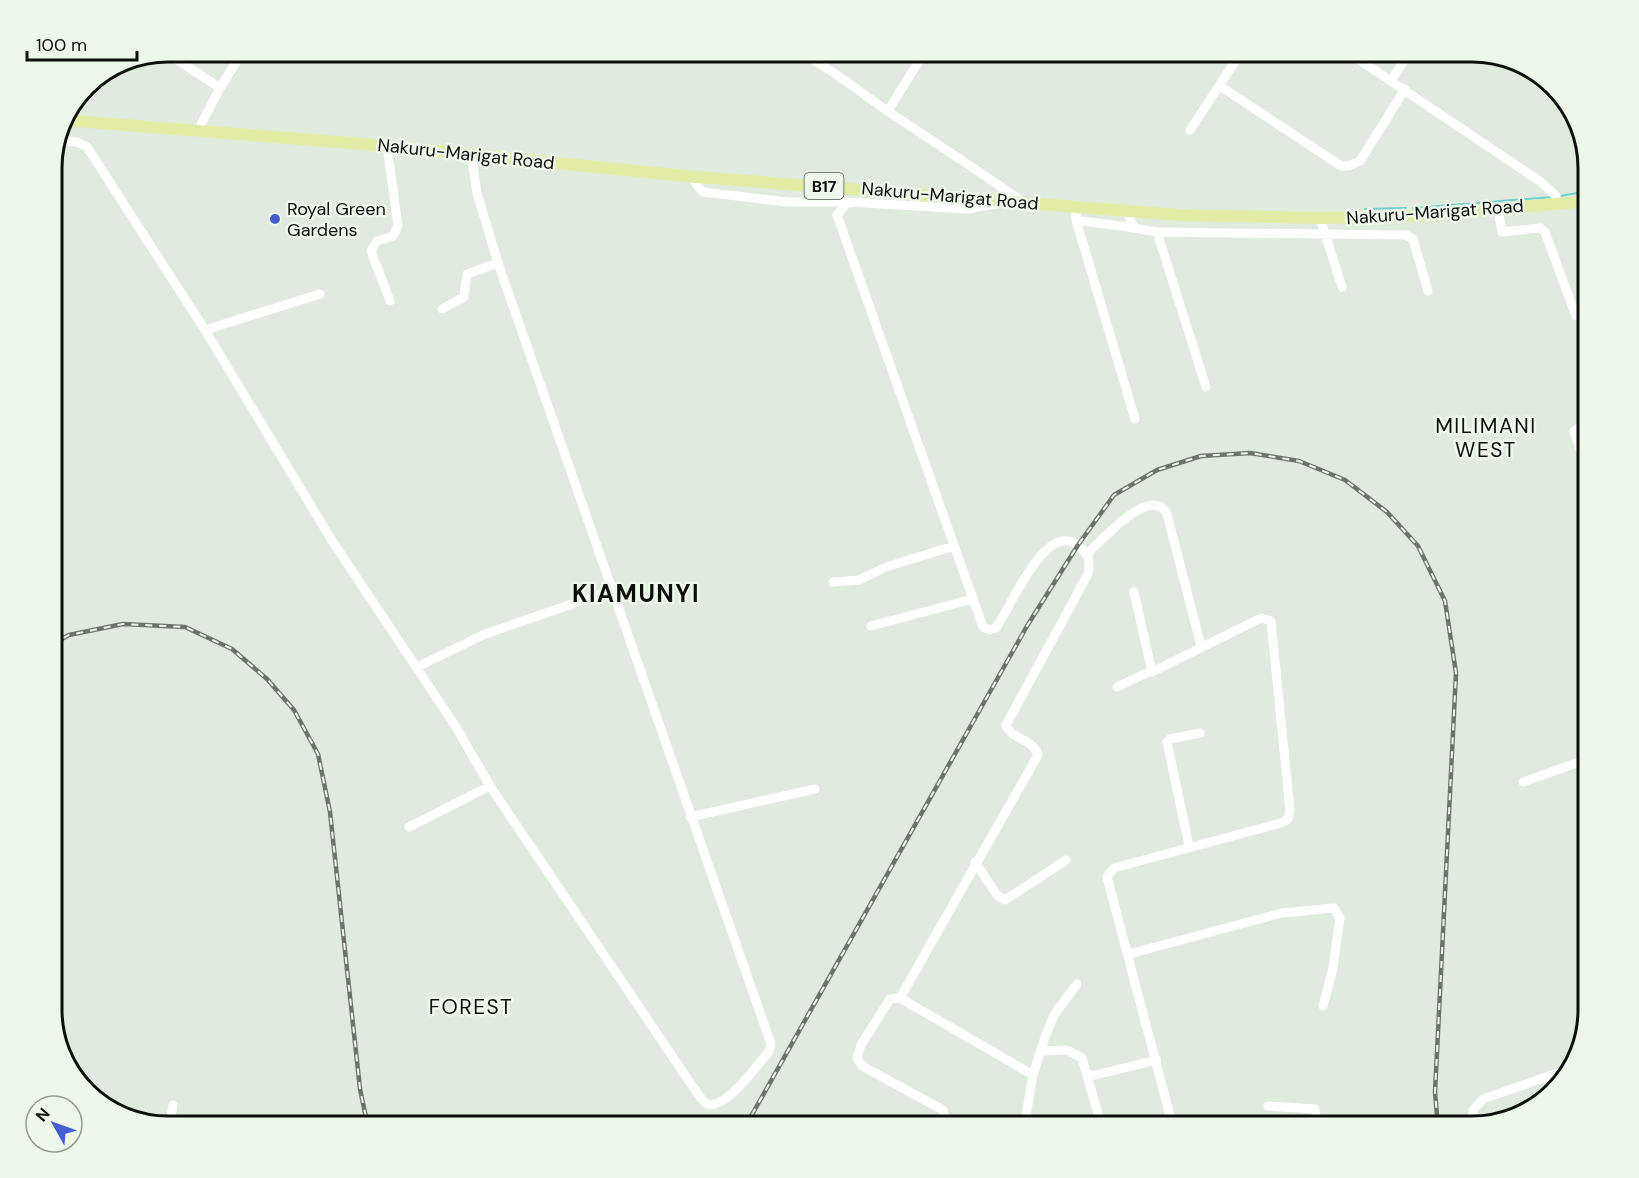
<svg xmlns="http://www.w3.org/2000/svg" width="1639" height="1178" viewBox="0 0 1639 1178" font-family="'DM Sans',sans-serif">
	<rect width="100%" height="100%" fill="#e0eade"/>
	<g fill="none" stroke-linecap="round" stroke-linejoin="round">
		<path stroke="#72d1ce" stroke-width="2" d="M1560,196L1588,191
			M1413,208L1553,197
			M1365,209L1406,208"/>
		<path stroke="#fff" stroke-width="9" d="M797,51C831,68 858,91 889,112C934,142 979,171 1023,202
			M1346,51L1541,182L1556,196L1557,204
			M165,52L220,88
			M1391,81L1410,51
			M1220,86L1341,166H1349L1360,161L1405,89
			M888,111L925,51
			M1190,130L1242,51
			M197,132L220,88L243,51
			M56,140L77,142L87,147L205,330L331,539L456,727L490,786L691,1084C695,1089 700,1099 706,1103C723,1114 759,1063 769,1051L771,1044L498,263L477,193L471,154
			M387,146L398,226L393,236L377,241L371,251L390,301
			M696,177V184L703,192L788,202H848L967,209L1001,203
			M848,202L837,215L983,627L989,630L996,628C1010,609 1048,512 1082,549C1090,557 1090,564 1088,574L1006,725C1010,739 1034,739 1038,755L900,998L1033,1075
			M1076,208V220L1135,419
			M1498,210L1502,232L1540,228L1545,232L1576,316
			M1127,212L1134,228L1157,232L1406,235L1413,239L1428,291
			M1320,218L1342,287
			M1076,220L1134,228
			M1157,232L1206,387
			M442,309L464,297L467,274L498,263
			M205,330L320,294
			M1588,422L1574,431L1588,472
			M1087,554C1102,540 1151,484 1167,514L1201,646
			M833,582L859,580L886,567L954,546
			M1134,592L1152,672L1261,618L1271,621L1290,810L1288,819L1281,823L1114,868L1107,877L1173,1127
			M871,626L973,599
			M417,667L485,634L613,590
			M1117,687L1151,671
			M1523,782L1588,759
			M690,817L815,789
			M409,827L490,786
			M1189,846L1167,742L1170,739L1200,733
			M975,862L997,895L1005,900L1066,860
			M1129,954L1282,913L1334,908L1340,918L1333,968L1323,1006
			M900,998L890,999L861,1045L857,1058L862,1066L943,1110L945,1119L941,1127
			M1042,1051L1067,1050L1082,1058L1102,1127
			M1087,1077L1157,1060
			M1268,1106L1315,1109L1317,1127
			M169,1127L173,1105
			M1024,1127L1033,1075L1045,1037L1054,1015L1077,984
			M1473,1127V1110L1483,1099L1569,1069"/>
		<path stroke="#e3eca5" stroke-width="12" d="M62,120L387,146L696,177L1179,215L1320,218L1420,216L1588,201"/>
		<g stroke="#6d736b" stroke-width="4.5">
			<path id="rail" d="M51,645L69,635L123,624L185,627L232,649L267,679L294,710L318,754L330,812L360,1089L368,1127
				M745,1127L1027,626L1078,545L1114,495L1157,470L1201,456L1250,453L1299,461L1345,480L1387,512L1418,546L1445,601L1456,673L1435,1092L1438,1127"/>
		</g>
		<use href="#rail" stroke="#edf8eb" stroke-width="2" stroke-dasharray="7" stroke-linecap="butt"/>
	</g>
	<circle fill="#475ed2" stroke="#edf8eb" stroke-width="2" cx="275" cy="219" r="6"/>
	<g text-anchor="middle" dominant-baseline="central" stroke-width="5" stroke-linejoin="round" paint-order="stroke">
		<rect fill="#edf8eb" stroke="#50554e" stroke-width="1.5" x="804.5" y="173" width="39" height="26" rx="4.5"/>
		<g font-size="16" font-weight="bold" fill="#0c0f0b">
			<text x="824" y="186">B17</text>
		</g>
		<g font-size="18" fill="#0c0f0b" stroke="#edf8eb">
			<text transform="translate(466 154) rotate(6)">Nakuru-Marigat Road</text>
			<text transform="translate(950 196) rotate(5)">Nakuru-Marigat Road</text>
			<text transform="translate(1435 212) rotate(-4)">Nakuru-Marigat Road</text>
		</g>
		<g font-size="18" fill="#0c0f0b" stroke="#edf8eb" text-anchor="start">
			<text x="287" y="209">Royal Green<tspan x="287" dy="21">Gardens</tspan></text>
		</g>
		<g font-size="21" letter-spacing="1.5" fill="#0c0f0b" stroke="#edf8eb">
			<text x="1486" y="426">MILIMANI<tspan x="1486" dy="24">WEST</tspan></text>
			<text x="471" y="1007">FOREST</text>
		</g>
		<g font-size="24" font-weight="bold" letter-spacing="1.5" fill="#0c0f0b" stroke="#edf8eb">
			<text x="636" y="593">KIAMUNYI</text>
		</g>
	</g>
	<path d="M0 0H1639V1178H0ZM168 62H1472A106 106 0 0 1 1578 168V1010A106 106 0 0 1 1472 1116H168A106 106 0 0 1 62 1010V168A106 106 0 0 1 168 62Z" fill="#edf8eb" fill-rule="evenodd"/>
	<path fill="none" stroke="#0c0f0b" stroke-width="3" d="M168 62H1472A106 106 0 0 1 1578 168V1010A106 106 0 0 1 1472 1116H168A106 106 0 0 1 62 1010V168A106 106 0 0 1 168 62Z"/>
	<g transform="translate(54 1124) rotate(310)"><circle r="28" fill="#edf8eb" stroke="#939b91" stroke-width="1.5"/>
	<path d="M0-4.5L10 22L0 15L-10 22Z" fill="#475ed2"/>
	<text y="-9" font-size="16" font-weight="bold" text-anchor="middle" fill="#0c0f0b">N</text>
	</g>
	<path d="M27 51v9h110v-9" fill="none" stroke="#0c0f0b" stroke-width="3"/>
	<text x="36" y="51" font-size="18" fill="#0c0f0b" stroke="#edf8eb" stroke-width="4.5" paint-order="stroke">100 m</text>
</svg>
